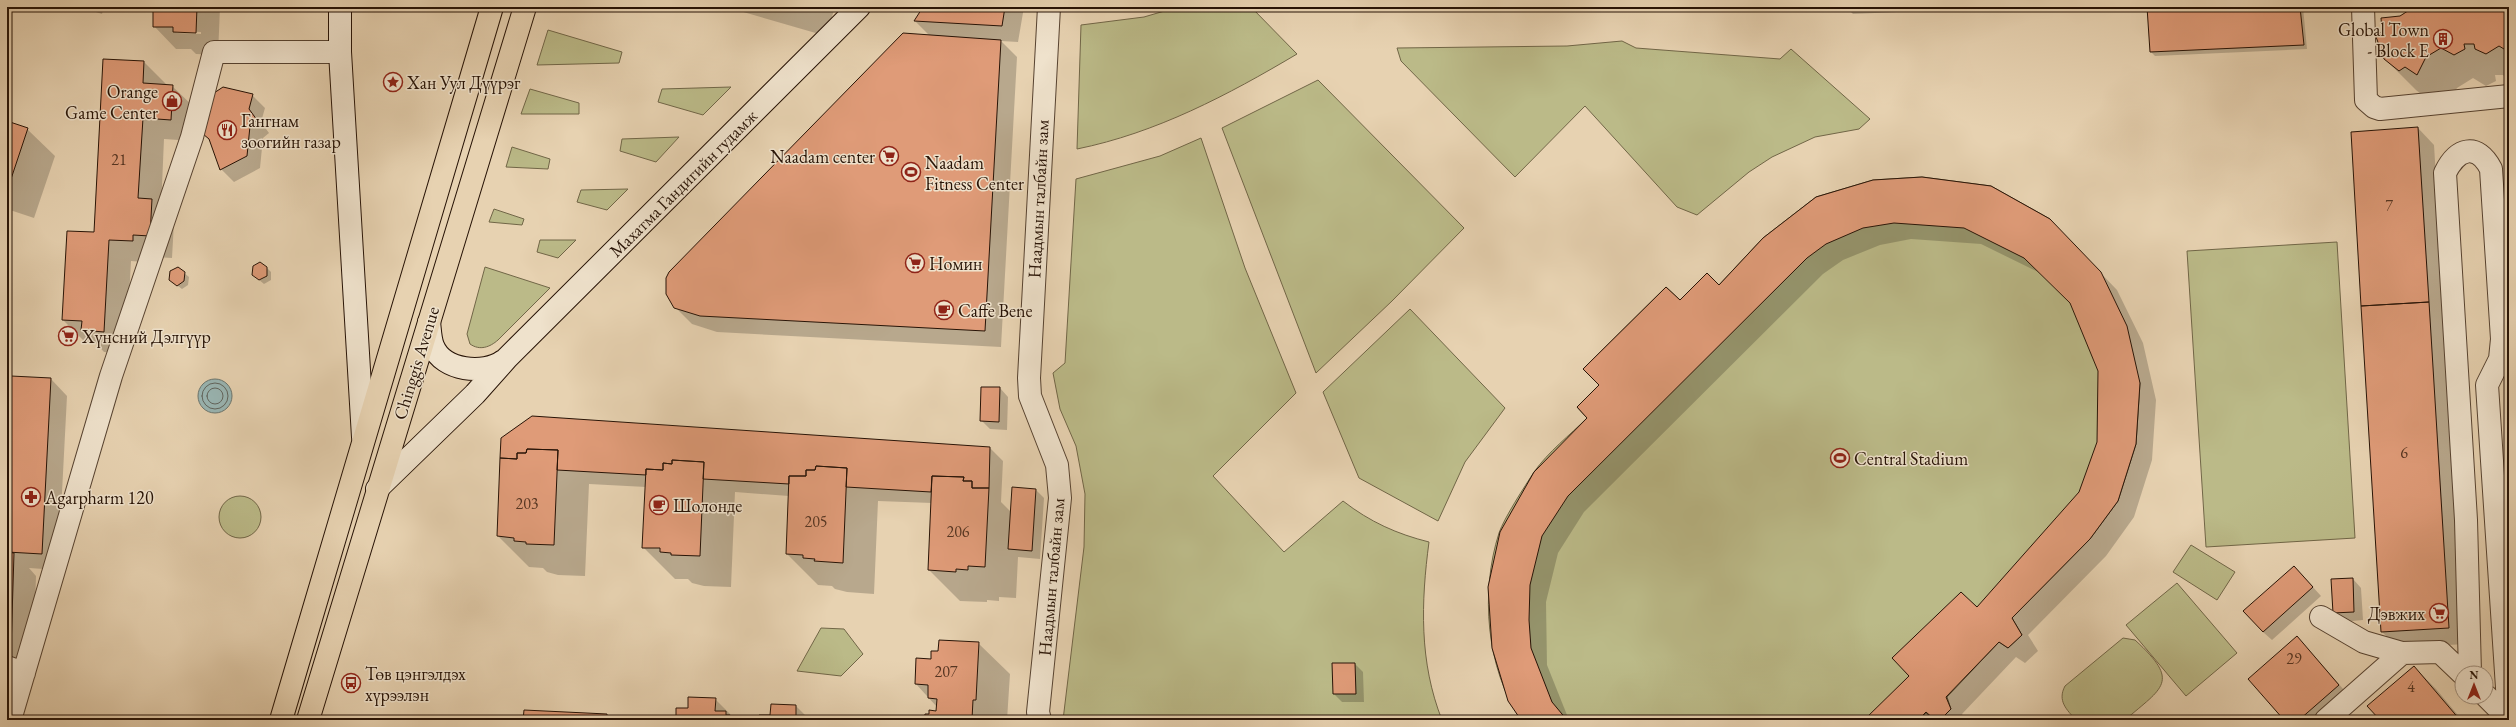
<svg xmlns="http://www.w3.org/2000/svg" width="2516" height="727" viewBox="0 0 2516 727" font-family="'EB Garamond',serif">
	<rect width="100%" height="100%" fill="#e7d2b1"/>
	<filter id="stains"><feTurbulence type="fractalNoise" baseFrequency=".005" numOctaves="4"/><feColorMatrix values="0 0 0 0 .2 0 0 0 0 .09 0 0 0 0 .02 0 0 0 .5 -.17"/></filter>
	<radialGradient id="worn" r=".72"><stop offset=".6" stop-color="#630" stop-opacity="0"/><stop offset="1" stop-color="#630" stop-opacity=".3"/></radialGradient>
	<path fill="#bbba88" stroke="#716647" d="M1178,7H1251L1297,54C1228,95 1156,133 1077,149L1081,25L1144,17Z
		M548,30L622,52L619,63L537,65Z
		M1622,41L1636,48L1780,59L1791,49L1870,119L1859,129L1815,137L1772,157L1749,172L1697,215L1677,207L1585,106L1515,177L1401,61L1397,48L1567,46Z
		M1318,80L1464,228L1392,301L1316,373L1222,128Z
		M731,87L703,115L658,102L662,89Z
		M530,89L579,103V114H521Z
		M679,137L656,162L620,151L622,139Z
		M1201,138L1245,268L1296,393L1213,476L1284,552L1343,501C1370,522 1397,534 1429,542C1421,602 1419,662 1442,720H1063L1084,547L1085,494L1076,446L1060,409L1053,373L1065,363L1076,179L1160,156Z
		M512,147L550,159L548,169L506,167Z
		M1922,177L1991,186L2050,219L2140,383L2136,444L2118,501L2090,539L2012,618L2022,635L2008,648L1999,642L1947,697L1951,709L1940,720H1935L1926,713L1918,720H1521C1486,668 1480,592 1499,533C1504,518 1525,486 1534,472C1548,452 1570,435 1587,418L1577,407L1599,385L1583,369L1666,287L1680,300L1707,273L1719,285L1763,238L1816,197L1873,180Z
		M628,189L607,210L577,202L581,190Z
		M494,209L524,219L522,225L489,222Z
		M540,240H576L558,258L537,252Z
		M2337,242L2355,538L2206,547L2187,251Z
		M485,267L550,288L498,340C490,347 480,351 470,344L467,334Z
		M1410,309L1505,408L1465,462L1438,521L1359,478L1323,392Z
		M219 517a21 21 0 1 1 42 0a21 21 0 1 1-42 0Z
		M2191,545L2235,572L2217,600L2173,572Z
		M2177,583L2237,653L2186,696L2126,625Z
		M821,628L844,629L863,654L841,676L797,671Z
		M2123,638L2135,640C2181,682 2163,687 2125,720H2076C2067,710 2057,701 2065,686Z"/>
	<path fill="#99b6b4" stroke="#6b756e" d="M198 396a17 17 0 1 1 34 0a17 17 0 1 1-34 0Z"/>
	<path fill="#0003" fill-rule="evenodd" d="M81,7H104L102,14Z
		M154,7H220L218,55L196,54L191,49H176L154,26ZM175,31L201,32V34L177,33Z
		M726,7H835L826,36Z
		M924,7H1024L1018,42L1001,41L1017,57L1001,347L717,332L692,324L675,307L930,36L915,21Z
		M1846,7H2007L1853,14Z
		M2148,7H2303L2307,49L2155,56L2151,52Z
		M2415,7H2509V81L2503,75H2495L2496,81L2486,86L2473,78L2457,88L2448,105L2431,102L2416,90L2384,58L2383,32Z
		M144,62L167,85L172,86L195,108L193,141L164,139L161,209L174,222L172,258L155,257V263L131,261L126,354L104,352L95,342H85L63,320L95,233Z
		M252,95L265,108L261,122L269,133L263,138L260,168L234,182L221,169L210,140Z
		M7,122L27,129L55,156L34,218L7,209Z
		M2418,128L2434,145L2465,644L2399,648L2382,632Z
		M1816,198L2066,237L2117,290L2143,343L2156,400L2152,460L2134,517L2106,556L2028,635L2038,651L2025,663L2016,657L1962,714L1965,720H1866L1977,609L2080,492L2098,442L2099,370L2071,303L2042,274L1981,244L1911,239L1880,245L1843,260L1823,274L1584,512L1558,553L1546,602L1547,665L1569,720H1522L1493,648L1588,418L1680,301L1719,287Z
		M267,268L271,272V280L264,284L253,275Z
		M184,273L189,277L188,285L182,289L170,280Z
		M51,379L67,396L58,570L29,568L36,576L33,672L7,668V480Z
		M1000,388L1008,397L1007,430L990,429L981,420Z
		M990,448L1003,461L1001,502L1011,512L1036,490L1044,498L1040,559L1018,557L1016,598L999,597V601L987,600V602L960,601L929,570L932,503L878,501L874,594L847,592L835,589L832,586L818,585L787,554L789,496L735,492L731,587L704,586L692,583L688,579H675L643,547L646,487L589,484L585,576L558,575L547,572L543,568L529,567L498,536L501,458Z
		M2302,575L2321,596L2272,640L2263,632Z
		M2353,579L2361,588L2363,620L2342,622L2334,613Z
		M978,643L1010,674L1007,720H925L937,712V707L916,684L932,660L939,652Z
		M2309,650L2351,698L2326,720H2285Z
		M1355,664L1363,672L1364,702H1342L1334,694Z
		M2414,667L2436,689L2462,720H2381Z
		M715,699L736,720H663L677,718L689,709Z
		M796,706L810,720H759L771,717Z
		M525,711L607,715L612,720H524Z"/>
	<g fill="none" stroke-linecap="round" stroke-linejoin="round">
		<path stroke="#60645d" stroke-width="1" d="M202 396a13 13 0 1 1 26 0a13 13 0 1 1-26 0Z
			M207 396a8 8 0 1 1 16 0a8 8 0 1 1-16 0Z"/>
	</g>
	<path fill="#df9b78" stroke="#271306" d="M153,7H197L196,33L173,32V27H153Z
		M923,7H1005L1002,26L914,21Z
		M2147,7H2300L2304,45L2150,52Z
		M2414,7H2509V52L2499,46L2486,54L2475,49L2474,44H2464L2465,49L2454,55L2441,48L2426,57L2417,75L2405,67L2399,71L2384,59L2375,34L2382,32L2381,18L2400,16Z
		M903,33L1001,40L985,331L700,316L674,308L666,294V278L669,272Z
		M103,59L144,61L143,83L173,85L171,120L143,118L138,198L152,199L150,236L133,235V241L109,240L104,332L81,330L82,321L62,320L67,231L94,232Z
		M223,87L253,94L249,109L257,120L250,126L247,156L220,170L209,139L203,134L214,93Z
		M7,121L28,128L7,191Z
		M2418,127L2429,302L2361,306L2351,132Z
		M1922,177L1991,186L2050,219L2101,272L2127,326L2140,383L2136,444L2118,501L2090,539L2012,618L2022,635L2008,648L1999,642L1946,697L1951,709L1940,720H1935L1926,712L1918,720H1864L1909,676L1892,658L1961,592L1977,607L2079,492L2097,442L2098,371L2070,303L2024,258L1964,228L1894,223L1863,228L1826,244L1807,258L1568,496L1542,536L1530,585L1529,620L1531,648L1552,702L1567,720H1521L1508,701L1492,648L1488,587L1500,532L1534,472L1587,418L1577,407L1599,385L1583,369L1666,287L1680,300L1707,273L1719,285L1763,238L1816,197L1873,180Z
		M260,262L267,267V276L259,280L252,275L253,266Z
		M178,267L185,272L184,281L177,286L169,280L170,271Z
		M2429,302L2449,628L2381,632L2361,306Z
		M11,376L51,378L42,554L7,552V461Z
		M981,387H1000L999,422L980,421Z
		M532,416L990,447L989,488H972V481H963L964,477L932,476L931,492L846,487L847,468L816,466L815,470H806V476H789V484L703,479L704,462L672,460V464L663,463V470L646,469V475L557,470L558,450L527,449L526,453H517V459L500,458L501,438Z
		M527,449L558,450L554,545L526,544V542L514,541V538L497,536L500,458L517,459V453H526Z
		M672,460L704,462L700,556L671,555V553L660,552V548H642L646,469L663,470V463L672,464Z
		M816,466L847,468L843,563L814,561L815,559L803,558V555L786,554L789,476H806V470H815Z
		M932,476L964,477L963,481H972V488H989L985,567L968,566V570L956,569V572L928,570Z
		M1012,487L1036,489L1032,551L1008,549Z
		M7,552L14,553L11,650H7Z
		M2294,566L2313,587L2263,632L2243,611Z
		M2353,578L2354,612L2333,613L2331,579Z
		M2297,636L2339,685L2299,720H2284L2248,679Z
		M939,640L979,642L976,700H973L972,719L977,720H924L925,714H929V710L936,711L937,699L928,698V685L915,684L916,658L931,659V651H938Z
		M1332,663H1355L1356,694H1333Z
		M2414,666L2460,720H2380L2367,706Z
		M688,697L716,698L715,711H726V715H730V720H662V717H676V708H688Z
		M771,704L796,705V716L806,717V720H758L759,715H770Z
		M524,710L607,714V720H523Z"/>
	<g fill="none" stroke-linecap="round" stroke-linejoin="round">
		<g stroke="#574331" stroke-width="24">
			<path id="minor" d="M2363,7L2366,100L2374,107L2380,109L2509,96
				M2321,617L2364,642L2402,653
				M7,667L24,673
				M2470,673L2466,520L2445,173C2457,148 2477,142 2491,169L2502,339L2500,359L2487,385L2509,718
				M2486,696L2509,719
				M10,720L111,376L192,137L214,52H340
				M1040,720L1038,712L1060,498L1057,465L1030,396L1029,378L1049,7
				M2326,720L2402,653L2440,652L2462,673"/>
		</g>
		<g stroke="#271306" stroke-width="24">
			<path id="secondary" d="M340,7V52L363,437
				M429,322C430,329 430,339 433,346C443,371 484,375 503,361
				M377,489L475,394L507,358L859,7"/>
		</g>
		<g stroke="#271306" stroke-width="24">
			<path id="trunk" d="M281,720L492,7
				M308,720L525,7"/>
		</g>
		<use href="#minor" stroke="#efe2cc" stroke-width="22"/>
		<use href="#secondary" stroke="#efe2cc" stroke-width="22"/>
		<use href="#trunk" stroke="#e7d2b1" stroke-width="22"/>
	</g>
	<defs>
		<g id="building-ring" transform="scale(1)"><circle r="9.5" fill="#efe2cc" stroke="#8f2418" stroke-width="1.5"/><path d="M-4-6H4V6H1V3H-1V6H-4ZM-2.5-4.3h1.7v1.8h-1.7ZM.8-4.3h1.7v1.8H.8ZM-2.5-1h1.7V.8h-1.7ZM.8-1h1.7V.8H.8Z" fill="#8f2418"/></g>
		<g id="sight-ring" transform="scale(1)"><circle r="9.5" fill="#efe2cc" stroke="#8f2418" stroke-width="1.5"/><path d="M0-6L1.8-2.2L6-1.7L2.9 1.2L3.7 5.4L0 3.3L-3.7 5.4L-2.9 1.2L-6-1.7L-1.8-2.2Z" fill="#8f2418"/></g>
		<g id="shop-ring" transform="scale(1)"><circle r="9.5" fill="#efe2cc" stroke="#8f2418" stroke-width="1.5"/><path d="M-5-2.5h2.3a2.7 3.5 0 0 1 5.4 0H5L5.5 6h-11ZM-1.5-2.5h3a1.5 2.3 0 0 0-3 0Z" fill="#8f2418"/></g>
		<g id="restaurant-ring" transform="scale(1)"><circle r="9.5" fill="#efe2cc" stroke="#8f2418" stroke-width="1.5"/><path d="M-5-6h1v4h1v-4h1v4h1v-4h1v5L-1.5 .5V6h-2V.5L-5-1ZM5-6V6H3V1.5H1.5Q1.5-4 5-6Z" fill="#8f2418"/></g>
		<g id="supermarket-ring" transform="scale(1)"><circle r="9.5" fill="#efe2cc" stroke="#8f2418" stroke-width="1.5"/><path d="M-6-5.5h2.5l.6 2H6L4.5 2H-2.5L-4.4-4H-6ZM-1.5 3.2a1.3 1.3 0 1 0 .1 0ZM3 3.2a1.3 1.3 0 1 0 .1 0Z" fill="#8f2418"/></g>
		<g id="stadium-ring" transform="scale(1)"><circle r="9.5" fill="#efe2cc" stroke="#8f2418" stroke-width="1.5"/><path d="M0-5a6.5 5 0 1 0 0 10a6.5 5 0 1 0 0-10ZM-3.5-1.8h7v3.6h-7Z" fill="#8f2418"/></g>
		<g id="cafe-ring" transform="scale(1)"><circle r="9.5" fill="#efe2cc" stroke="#8f2418" stroke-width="1.5"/><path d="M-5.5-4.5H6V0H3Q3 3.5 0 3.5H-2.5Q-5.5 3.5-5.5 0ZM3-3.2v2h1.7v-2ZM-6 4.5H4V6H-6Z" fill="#8f2418"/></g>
		<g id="pharmacy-ring" transform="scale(1)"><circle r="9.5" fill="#efe2cc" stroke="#8f2418" stroke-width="1.5"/><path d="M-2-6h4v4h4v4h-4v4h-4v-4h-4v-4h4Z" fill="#8f2418"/></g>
		<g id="bus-ring" transform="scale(1)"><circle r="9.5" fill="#efe2cc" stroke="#8f2418" stroke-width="1.5"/><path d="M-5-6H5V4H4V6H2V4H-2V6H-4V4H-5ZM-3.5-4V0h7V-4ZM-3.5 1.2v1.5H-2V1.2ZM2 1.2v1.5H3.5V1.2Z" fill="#8f2418"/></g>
	</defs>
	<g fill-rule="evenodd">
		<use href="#building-ring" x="2443" y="39"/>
		<use href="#sight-ring" x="393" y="82"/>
		<use href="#shop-ring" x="172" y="101"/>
		<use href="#restaurant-ring" x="227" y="130"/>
		<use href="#supermarket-ring" x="889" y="156"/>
		<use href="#stadium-ring" x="911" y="172"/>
		<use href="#supermarket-ring" x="915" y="263"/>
		<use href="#cafe-ring" x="944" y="310"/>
		<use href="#supermarket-ring" x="68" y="336"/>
		<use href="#stadium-ring" x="1840" y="458"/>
		<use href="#pharmacy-ring" x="31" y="497"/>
		<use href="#cafe-ring" x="659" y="505"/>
		<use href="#supermarket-ring" x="2439" y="613"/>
		<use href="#bus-ring" x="351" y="683"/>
	</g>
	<g text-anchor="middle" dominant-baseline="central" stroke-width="3" stroke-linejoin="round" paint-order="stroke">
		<g font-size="16" fill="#553522">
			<text x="119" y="159">21</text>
			<text x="2389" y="205">7</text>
			<text x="2404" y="452">6</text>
			<text x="527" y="503">203</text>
			<text x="816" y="521">205</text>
			<text x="958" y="531">206</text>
			<text x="2294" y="658">29</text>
			<text x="946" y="671">207</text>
			<text x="2411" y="686">4</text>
		</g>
		<g font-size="18" fill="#271306" stroke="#efe2cc" text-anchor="start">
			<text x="2429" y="29" text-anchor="end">Global Town<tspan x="2429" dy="21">- Block E</tspan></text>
			<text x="407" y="82">Хан Уул Дүүрэг</text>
			<text x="158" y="91" text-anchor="end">Orange<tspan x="158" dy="21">Game Center</tspan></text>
			<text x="241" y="120">Гангнам<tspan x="241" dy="21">зоогийн газар</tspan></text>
			<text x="875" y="156" text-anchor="end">Naadam center</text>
			<text x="925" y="162">Naadam<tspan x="925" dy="21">Fitness Center</tspan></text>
			<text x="929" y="263">Номин</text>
			<text x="958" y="310">Caffe Bene</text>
			<text x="82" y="336">Хүнсний Дэлгүүр</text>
			<text x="1854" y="458">Central Stadium</text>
			<text x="45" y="497">Agarpharm 120</text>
			<text x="673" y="505">Шолонде</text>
			<text x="2425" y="613" text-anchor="end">Дэвжих</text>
			<text x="365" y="673">Төв цэнгэлдэх<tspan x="365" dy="21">хүрээлэн</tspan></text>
		</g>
		<g font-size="18" fill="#271306" stroke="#efe2cc">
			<text transform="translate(683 183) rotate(-45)">Махатма Гандигийн гудамж</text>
			<text transform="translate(1038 199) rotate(-87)">Наадмын талбайн зам</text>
			<text transform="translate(416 363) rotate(-73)">Chinggis Avenue</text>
			<text transform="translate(1051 577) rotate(-85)">Наадмын талбайн зам</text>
		</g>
	</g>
	<rect width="2516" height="727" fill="none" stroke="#e7d2b1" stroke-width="24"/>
	<rect x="8" y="8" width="2500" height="711" fill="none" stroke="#271306" stroke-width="2"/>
	<rect x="12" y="12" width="2492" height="703" fill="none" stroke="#271306"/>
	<g transform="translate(2474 685)"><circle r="19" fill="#efe2cc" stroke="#9f8f7d"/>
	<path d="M0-3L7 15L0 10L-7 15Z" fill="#8f2418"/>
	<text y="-6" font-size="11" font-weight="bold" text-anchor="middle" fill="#271306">N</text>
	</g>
	<rect width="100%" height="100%" filter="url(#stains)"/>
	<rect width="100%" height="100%" fill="url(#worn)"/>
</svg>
